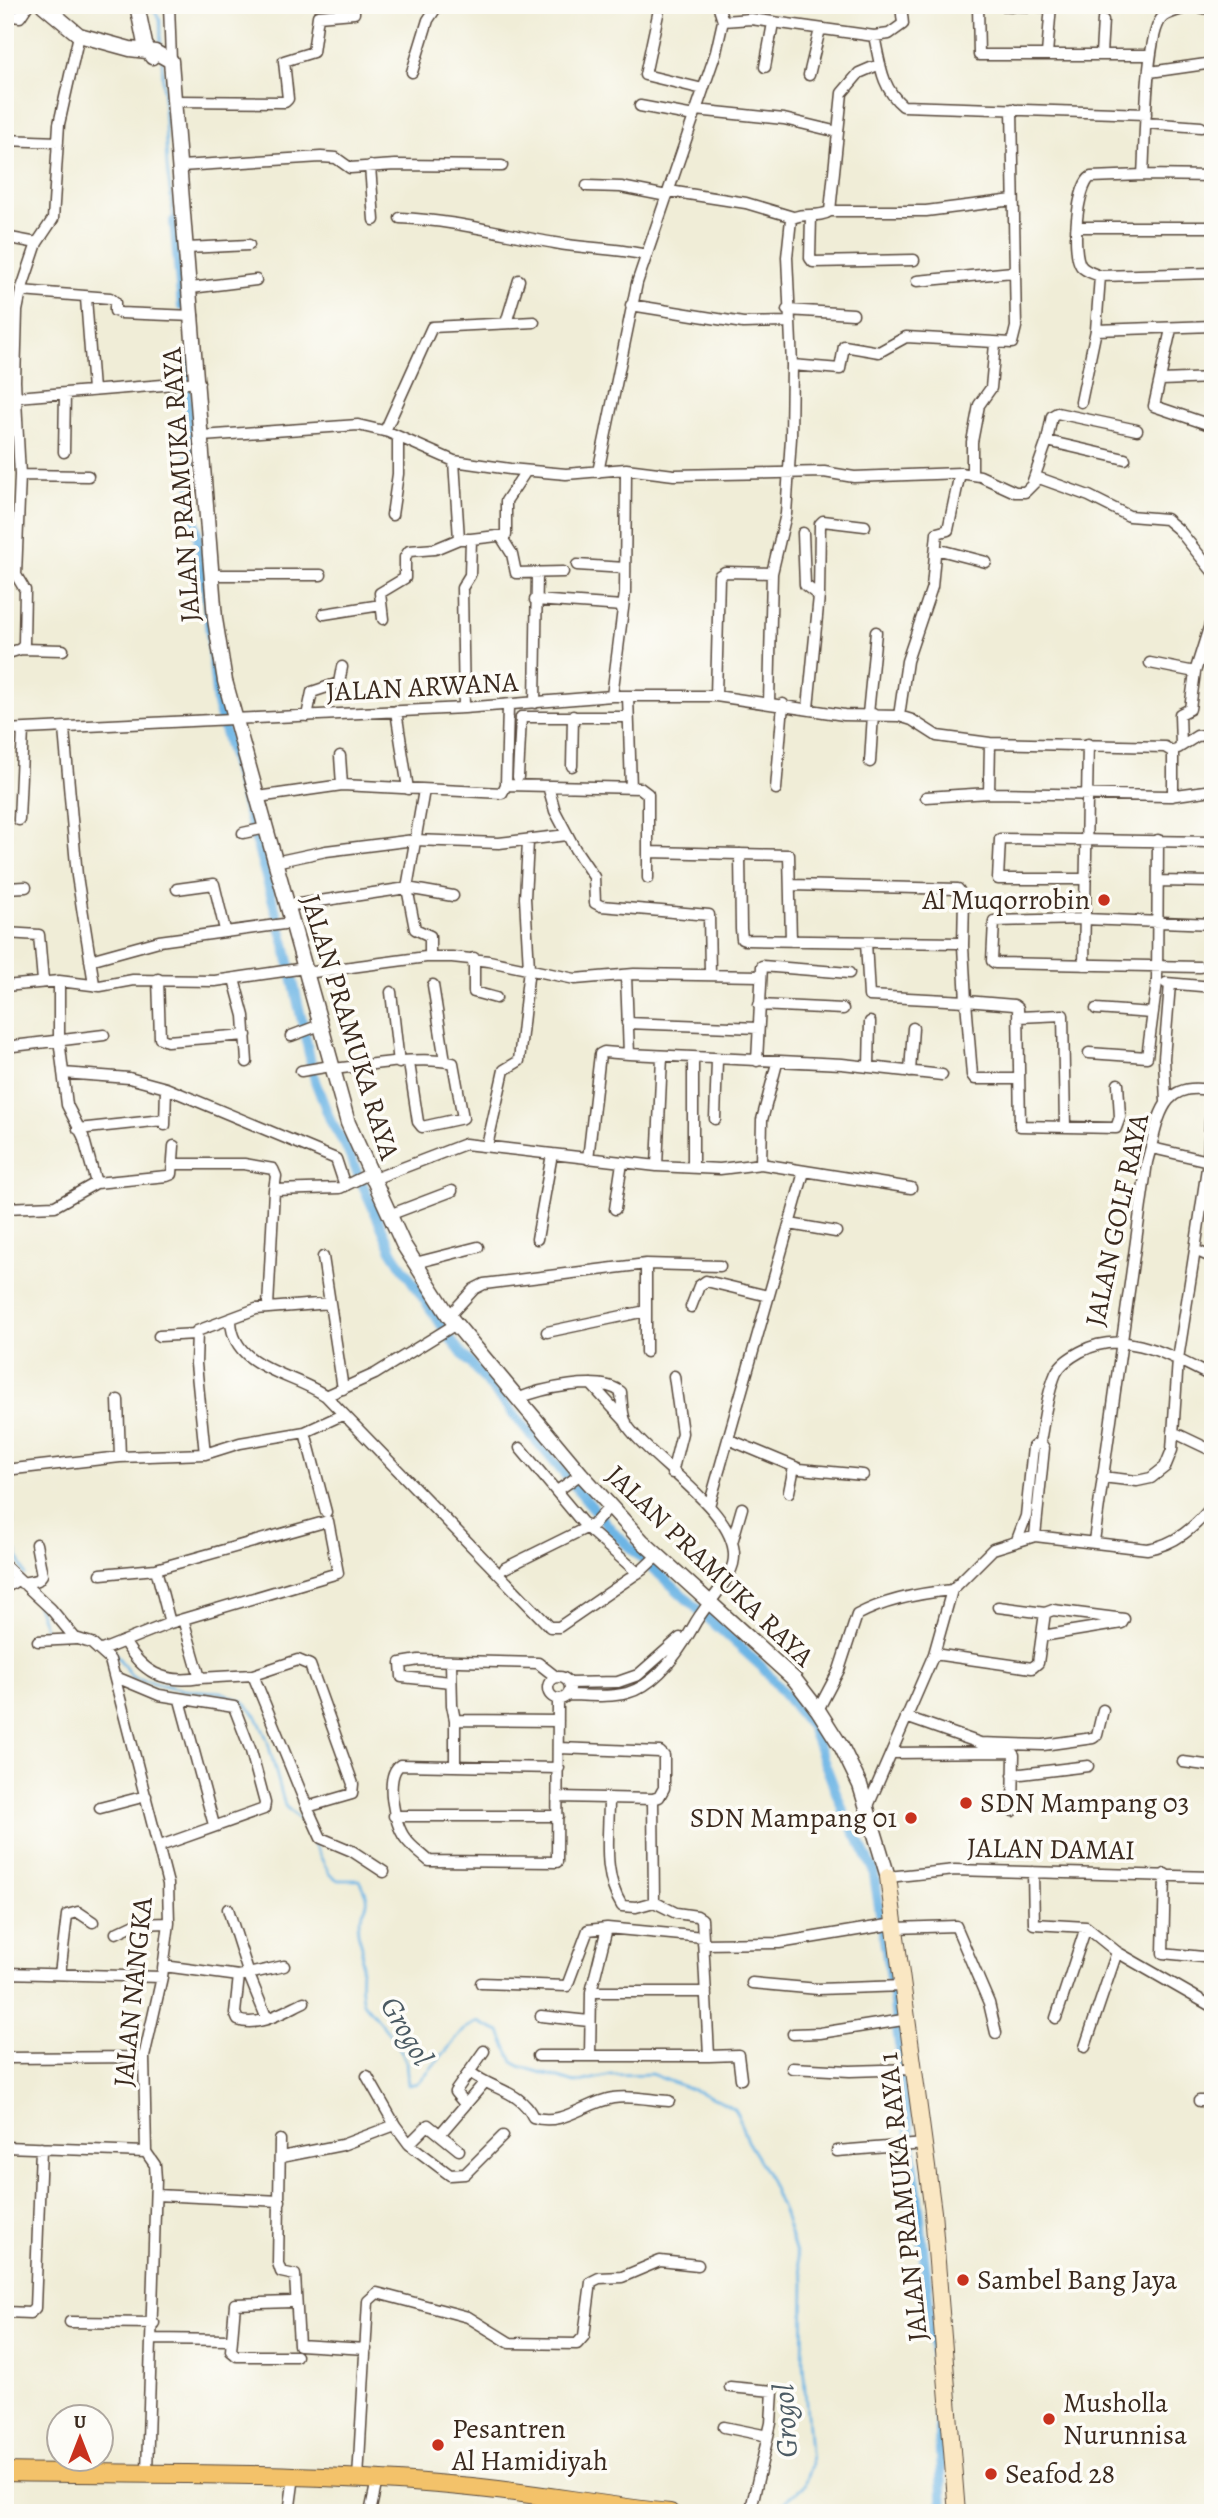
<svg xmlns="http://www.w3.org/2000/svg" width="1218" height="2518" viewBox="0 0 1218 2518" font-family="Alegreya,serif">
	<rect width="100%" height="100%" fill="#fdfcf7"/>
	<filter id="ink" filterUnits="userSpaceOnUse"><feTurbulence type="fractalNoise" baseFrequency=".0143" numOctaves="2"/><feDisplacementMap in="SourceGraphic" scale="14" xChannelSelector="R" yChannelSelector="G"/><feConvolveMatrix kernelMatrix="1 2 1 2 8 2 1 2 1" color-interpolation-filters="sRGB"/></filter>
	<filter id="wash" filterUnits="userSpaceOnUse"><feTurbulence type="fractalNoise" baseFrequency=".00686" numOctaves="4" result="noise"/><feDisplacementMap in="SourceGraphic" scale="28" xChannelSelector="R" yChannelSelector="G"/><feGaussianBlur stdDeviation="1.57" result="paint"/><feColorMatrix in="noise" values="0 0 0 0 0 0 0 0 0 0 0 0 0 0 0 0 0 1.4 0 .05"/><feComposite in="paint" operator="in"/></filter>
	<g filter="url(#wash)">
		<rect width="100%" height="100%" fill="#f0edd7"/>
		<path fill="#8edf9f" stroke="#64845e" stroke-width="2" d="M5,1498L13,1517V1529H5Z"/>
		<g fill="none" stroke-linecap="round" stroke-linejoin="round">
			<path stroke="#6db5e5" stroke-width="2.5" d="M151,5L160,20L161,51
				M162,61L167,167L174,221
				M5,1539L16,1551L25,1575
				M36,1603L47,1633H67
				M77,1633L94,1635L109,1645
				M113,1650L132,1677L183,1690L221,1692L244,1702L257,1717L267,1739L285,1806L303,1823L330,1875L338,1880H360C375,1909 363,1903 358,1926C356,1933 361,1940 362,1947C362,1965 358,1985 363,2002L397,2043L406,2061L408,2085L418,2083L466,2028L478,2022L500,2032L513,2062L519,2066L575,2083L611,2075L651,2074L719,2100L734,2109L738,2116L747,2141L766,2172L784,2214L804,2280L803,2364L811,2465L804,2485L772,2513"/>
			<path stroke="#6db5e5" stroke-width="10" d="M174,221L182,306
				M185,356L193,507L205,581L217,704L285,944L315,1081L331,1122L345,1145L393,1253L454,1344L617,1536L762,1667L811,1727L844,1813L873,1868L894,2003L919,2209L936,2371L943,2513"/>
		</g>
	</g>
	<g filter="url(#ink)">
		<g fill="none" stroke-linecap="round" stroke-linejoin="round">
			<g stroke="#56473a" stroke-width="13">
				<path id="minor" d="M169,5L171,61
					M660,5L645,75L703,89
					M718,5L723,21L751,19L874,36L889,34L903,24L901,5
					M978,5L979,55H1149
					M993,5L1050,7
					M1142,5L1165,9
					M1193,6L1213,10
					M5,15L20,17L28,5
					M874,36C880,62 881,88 903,106L1146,114
					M1047,54L1051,5
					M1101,54L1103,20
					M765,67L773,23
					M412,72L428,20L438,5
					M1150,72L1213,63
					M809,75L820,29
					M173,101L285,102L288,99L284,61L313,52L318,16L354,13V5
					M640,106L694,116
					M696,110L784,119L838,132
					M1146,123L1201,127
					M5,140L58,142
					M181,166L321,157L336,158L350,168L395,165L502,166
					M370,166L374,220
					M1143,175L1213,176
					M587,186L621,187L667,196
					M669,191L746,203L793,217
					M830,211L842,93L859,73L880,64
					M811,216L810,258L813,262L914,260
					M400,218C453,220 503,234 555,243C586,249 616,248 646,255
					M1077,227H1213
					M5,237L37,243
					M187,248L249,245
					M1100,276L1213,273
					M917,281L1013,272
					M191,288L256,280
					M21,291L110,298L115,302V311L120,313L193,316
					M86,298L93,390
					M631,305L743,323L788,322
					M787,310L853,314
					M506,323L519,280
					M1171,329L1154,406L1213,426
					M1096,330L1213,326
					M792,365L840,369L844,346L879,352L906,337L1012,343L1016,327L1012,109
					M1161,380L1213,378
					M5,398L199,382
					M1081,402L1096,330L1100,276C1093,273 1086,272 1081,266C1071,252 1077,185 1091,177L1143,175C1145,148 1145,31 1163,17C1170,11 1185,9 1194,5
					M385,431L432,327L534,322
					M202,436L358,425L388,432L454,461L510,469L566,474L626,469L674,475L824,472L854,477L960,473L980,476L1015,492H1025L1039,478L1089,496L1129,516L1166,519L1179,530L1213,572
					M1047,441L1052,416L1057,413L1137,430
					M64,452L65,393
					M454,461L459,539
					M598,472L637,283L716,52L723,21
					M972,474V442L979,405L991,388L995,344
					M20,475L88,476
					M1033,481L1047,441L1125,459
					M392,515L398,474V437
					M803,533L805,585L819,596
					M502,538L512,554L516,573L563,572
					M936,549L986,562
					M577,565L625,568
					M212,575H321
					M535,600L623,606
					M324,614L381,605
					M383,619L380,593L405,578V557L409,551L435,549L459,539H471
					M21,649L63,650
					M5,654L21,649L24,643L25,590L16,575L20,475L15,381L17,311L21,291L37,243L53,219L59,124L79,35
					M1150,663L1195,672L1190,709L1180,714L1181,746
					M1195,672L1213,615
					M612,696L625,593L626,469
					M628,696L631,788
					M716,696L719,576L725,572L772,573
					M5,703L6,730
					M535,703L537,574
					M769,703L772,573L786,514L791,438L792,365L787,257L791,219C803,211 818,219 830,211H926L1013,200
					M464,708L462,588L470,575L471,539L506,535V501L526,471
					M808,708L819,596L820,524L823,521L865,526
					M396,711L408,789
					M868,714L876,632
					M307,716L312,692L339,683L342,667
					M899,716L907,661L932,587L937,533L948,530L960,473
					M64,729L77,876L94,984
					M5,730L464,708L612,696H716L844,715L899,716L912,720L937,736L990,743L1165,747L1173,752V796
					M1178,748L1197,736L1213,734
					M340,756L342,785
					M870,762L873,714
					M572,766L573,716
					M518,777L521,717H628
					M506,785L640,788L648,794V852L789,855L791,941
					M548,786L555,811L575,849L594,877L595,903L601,906L709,915L710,974
					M776,789L783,704
					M424,790L407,888L415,929L430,936V957
					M989,793L990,743
					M258,797L342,785L502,793L506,785L508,706
					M926,797L989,793L1169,796L1213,790
					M19,820L23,730
					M243,833L266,828
					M648,852V878
					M740,854L741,929L742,939L745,940L959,943L963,946L966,1001L1014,1005L1018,1008L1020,1126L1116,1128L1120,1117L1118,1084
					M275,862L326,851L414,840L499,843L567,835
					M1085,879H998L1000,839L1213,842
					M1158,881L1213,882
					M791,885L958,889L964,898L963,946
					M5,888L26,887
					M177,889L214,884L225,930
					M286,906L407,888L453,896
					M5,933L39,935L43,981
					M866,942L869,996L966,1001L972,1075L975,1079H1019
					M474,958V992L496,998
					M90,960L159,941L291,923
					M1084,965L1088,744
					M1200,967L995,963L992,961L994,921L1084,919L1213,924
					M306,973L426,957H452L489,961L575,979L634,974L761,976
					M626,976L629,1054L842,1064L942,1075
					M158,979L160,1038L167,1041L246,1035
					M234,979L244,1016L247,1062
					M59,981L100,986L133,980L215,981L305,968
					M1166,983L1213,987
					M433,985L445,1061
					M5,986L59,981V1039L67,1105L83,1136L96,1183
					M391,992L399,1063
					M759,1005L843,1009
					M1096,1009L1152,1013
					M1019,1017L1063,1015L1065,1127
					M627,1023L758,1028
					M291,1036L320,1025
					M5,1047L104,1035
					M1089,1053L1147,1057L1157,982L1158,840
					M693,1058V1168
					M757,1061L762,966L849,973
					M869,1066L870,1022
					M332,1069C367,1066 420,1055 453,1063L463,1118L422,1127L418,1122L409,1063
					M301,1071L331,1066
					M1213,1071L1208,1161L1195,1250L1213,1258
					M910,1072L913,1028
					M63,1073L129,1078L166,1088L336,1159L345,1186
					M1166,1102L1164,1058L1170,984
					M715,1119L717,1060
					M165,1125L166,1088
					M78,1129L163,1120
					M487,1146L504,1070L519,1061L529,968L525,898L528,842
					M1152,1148L1213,1162
					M588,1159L600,1054L604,1052L629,1054
					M175,1164H244L273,1169L276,1176L274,1190
					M761,1164L762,1120L777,1063
					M657,1166L662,1057
					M371,1180L465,1144L657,1166L720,1169L761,1164L911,1188
					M5,1208L55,1206L96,1183L167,1176L172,1174L174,1146
					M615,1209L622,1163
					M389,1215L452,1191
					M790,1224L836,1232
					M537,1239L552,1154
					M323,1257L343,1389
					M415,1263L478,1247
					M646,1264V1352
					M268,1307L274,1190L340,1188L369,1174
					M691,1307L699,1286L706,1281L768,1296
					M449,1316L474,1289L484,1284L646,1264L720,1266
					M231,1321C233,1369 293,1373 326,1396L550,1627H559L642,1570L658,1555
					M547,1332L646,1311
					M159,1336L196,1334
					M591,1384L626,1422
					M326,1396L375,1374L456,1324
					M517,1399C540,1389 600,1375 621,1392C622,1404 622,1419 629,1428C655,1464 745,1517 733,1564C726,1588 704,1605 693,1627C679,1652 656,1685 627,1693C609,1698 586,1695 568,1695
					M118,1400L120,1457
					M305,1432L326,1512
					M1173,1432L1213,1451
					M728,1439L800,1469L863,1475
					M520,1448L587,1528L638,1573
					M205,1454L196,1364L197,1331L256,1309L330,1303
					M5,1470L120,1457L205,1454L240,1443L305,1432L342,1415
					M672,1473L682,1433L674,1376
					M1102,1477L1137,1481L1151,1478L1165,1467L1172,1450L1178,1359L1195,1250
					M557,1491L581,1474
					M789,1492L794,1467
					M709,1506L804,1172
					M1035,1536L1044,1448L1040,1442
					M733,1539L742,1508
					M1017,1540L1026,1516L1033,1447L1040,1442C1044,1420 1047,1394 1056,1373C1061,1363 1071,1357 1080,1352C1125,1327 1172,1357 1213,1377
					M1094,1541L1147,1162C1159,1121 1159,1078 1213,1091
					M5,1566L51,1609L75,1638L91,1643L110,1660L168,1884L169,1923L162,1977L144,2057L146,2152L155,2165L156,2179L147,2472
					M505,1568L594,1524L611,1505
					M156,1569L170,1623
					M101,1574L156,1569L328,1521L338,1573L170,1623L102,1650
					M22,1583L38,1580L42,1575L36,1544
					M5,1588L19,1579
					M998,1607L1045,1613
					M183,1619L200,1678L253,1675L298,1660L310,1665L353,1784L352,1794L307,1807L253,1675
					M38,1641L77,1639
					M124,1641C142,1672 163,1684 200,1678
					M934,1654L1032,1668L1038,1663L1045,1613L1053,1610L1124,1619L1122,1623L1042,1636
					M451,1662L452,1705L455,1720L558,1721
					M548 1688a11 11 0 1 1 22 0a11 11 0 1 1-22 0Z
					M116,1677L159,1695L234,1707L251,1751L265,1803L264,1809L160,1846
					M451,1682L402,1677L401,1663L419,1660L538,1663L556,1677
					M569,1683L618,1682L638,1675L680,1638
					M180,1700L214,1825
					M558,1700L557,1862L429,1861C422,1854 411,1847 405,1838C394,1824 384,1776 400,1765L559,1768
					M818,1710L839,1670L857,1615C885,1600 921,1593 952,1590
					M906,1717L980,1743L1043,1745L1093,1738L1097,1735L1103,1710
					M891,1753L1011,1752L1014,1755L1013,1811
					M1183,1762L1213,1766
					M455,1766V1720
					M1013,1775L1088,1766
					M559,1797L653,1799L659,1797L664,1788V1756L660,1752L559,1748
					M609,1799C609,1836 602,1874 622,1906L636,1907L654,1902L653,1799
					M868,1806L934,1654L952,1590L993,1549L1035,1536L1147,1549C1175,1545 1195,1527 1213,1505
					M307,1807L321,1838L352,1851L384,1872
					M100,1808L146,1796
					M394,1816H558
					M1033,1872L1034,1924L1086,1927L1117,1952L1213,2007
					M1165,1874L1163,1953L1213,1958
					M888,1877L955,1870L1213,1877
					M228,1909L249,1975L267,2019
					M895,1928L956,1926L989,2003L996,2033
					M116,1933L135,1924L169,1923
					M703,1944L779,1943L894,1924
					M164,1966L239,1976L284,1966
					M5,1973L162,1977
					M60,1974L67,1915L78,1912L93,1922
					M239,1976L235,2013L238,2020C258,2028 285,2011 304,2002
					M481,1983L567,1986L588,1930L607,1928L703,1937
					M752,1983L818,1989L903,1986
					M591,1992H706
					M541,2016L589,2021
					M1056,2018L1086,1927
					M793,2034L820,2033L909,2019
					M1085,2047L1117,1952
					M538,2056H709L702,1919L697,1916L676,1913L654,1902
					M590,2056L591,1992L607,1928
					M709,2056L738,2055L741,2079
					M5,2058L144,2057
					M792,2068L850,2071L915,2069
					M470,2072C492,2090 520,2090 533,2117C562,2127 586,2102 613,2098C630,2095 652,2100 669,2101
					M367,2076L395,2125
					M1199,2101H1213
					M465,2104L455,2092L484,2051
					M441,2133L484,2083
					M280,2140L278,2263L281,2272L295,2275L299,2345L366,2349
					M409,2144L450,2175L465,2174L503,2136
					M5,2147L146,2152
					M837,2151L925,2144
					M281,2157L342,2145L395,2125L409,2144L428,2125L459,2150
					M156,2195L280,2201
					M291,2302L235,2304L231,2351L237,2356H296
					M5,2312L30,2313L35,2308L41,2148
					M70,2322L154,2323
					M152,2339L231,2340
					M730,2387L773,2391L771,2423L750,2513
					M724,2427L768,2436
					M358,2479L368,2301L377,2293L468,2317L510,2343L577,2344L584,2336L591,2282L599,2278L622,2277L660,2261L698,2265
					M289,2513L294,2476
					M370,2513L377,2480"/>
			</g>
			<g stroke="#56473a" stroke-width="17">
				<path id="tertiary" d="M43,5L79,35L130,49L155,52L171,61L215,619L225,681L348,1123L403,1244L449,1316L581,1474L642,1541L795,1680L818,1710L842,1748L860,1785L888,1877
					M137,5L145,44L152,57"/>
			</g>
			<g stroke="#56473a" stroke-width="18">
				<path id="secondary" d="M888,1877L933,2212L957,2513"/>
			</g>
			<g stroke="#56473a" stroke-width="20">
				<path id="trunk" d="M5,2472C157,2475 309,2471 460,2486C531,2492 600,2506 670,2513"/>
			</g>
			<use href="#minor" stroke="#fff" stroke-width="10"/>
			<use href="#tertiary" stroke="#fff" stroke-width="14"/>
			<use href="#secondary" stroke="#fae7c3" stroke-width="16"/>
			<use href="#trunk" stroke="#f3c26a" stroke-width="18"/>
		</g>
	</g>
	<g fill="#c8321e" stroke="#fdfcf7" stroke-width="2.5">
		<circle cx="1104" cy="900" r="7"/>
		<circle cx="966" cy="1803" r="7"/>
		<circle cx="911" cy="1818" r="7"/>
		<circle cx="963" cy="2280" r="7"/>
		<circle cx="1049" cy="2419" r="7"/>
		<circle cx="438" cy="2445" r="7"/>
		<circle cx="991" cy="2474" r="7"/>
	</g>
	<g text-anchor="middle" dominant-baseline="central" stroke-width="7" stroke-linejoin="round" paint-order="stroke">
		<g font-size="28" fill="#3b2a1e" stroke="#fdfcf7">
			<text transform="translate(181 485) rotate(-94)">JALAN PRAMUKA RAYA</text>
			<text transform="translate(422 687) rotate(-3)">JALAN ARWANA</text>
			<text transform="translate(350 1027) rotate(73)">JALAN PRAMUKA RAYA</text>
			<text transform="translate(1117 1220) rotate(-78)">JALAN GOLF RAYA</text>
			<text transform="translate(710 1566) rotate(44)">JALAN PRAMUKA RAYA</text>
			<text transform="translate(1051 1849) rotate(1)">JALAN DAMAI</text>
			<text transform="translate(133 1992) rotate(-84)">JALAN NANGKA</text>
			<text transform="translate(903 2197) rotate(-96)">JALAN PRAMUKA RAYA 1</text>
		</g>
		<g font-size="28" fill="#3b2a1e" stroke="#fdfcf7" text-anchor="start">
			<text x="1090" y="900" text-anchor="end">Al Muqorrobin</text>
			<text x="980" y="1803">SDN Mampang 03</text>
			<text x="897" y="1818" text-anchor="end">SDN Mampang 01</text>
			<text x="977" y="2280">Sambel Bang Jaya</text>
			<text x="1063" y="2403">Musholla<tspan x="1063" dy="32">Nurunnisa</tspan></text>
			<text x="452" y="2429">Pesantren<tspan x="452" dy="32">Al Hamidiyah</tspan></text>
			<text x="1005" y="2474">Seafod 28</text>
		</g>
		<g font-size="30" font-style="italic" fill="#4c5b64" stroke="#fdfcf7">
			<text transform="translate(407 2031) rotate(60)">Grogol</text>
			<text transform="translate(785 2421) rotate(-93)">Grogol</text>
		</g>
	</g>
	<rect width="1218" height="2518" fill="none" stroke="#fdfcf7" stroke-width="28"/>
	<g transform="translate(80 2438)"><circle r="33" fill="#fdfcf7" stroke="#afa8a0" stroke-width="2"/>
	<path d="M0-5L12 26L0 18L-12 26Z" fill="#c8321e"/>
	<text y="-10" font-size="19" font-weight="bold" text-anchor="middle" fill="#3b2a1e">U</text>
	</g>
</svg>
